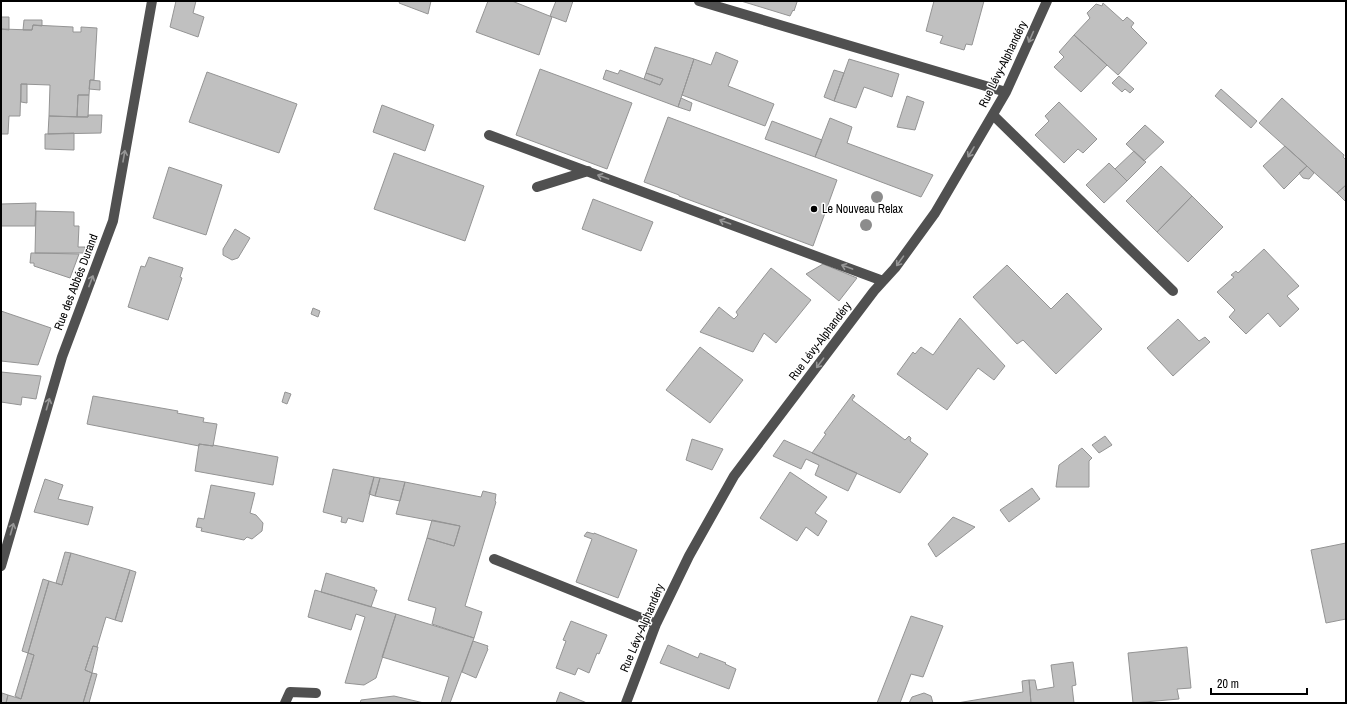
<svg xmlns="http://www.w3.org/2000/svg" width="1347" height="704" viewBox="0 0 1347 704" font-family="'Archivo Narrow',sans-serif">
	<rect width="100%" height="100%" fill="#fff"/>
	<path fill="#c0c0c0" stroke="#949494" d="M176,1H196L193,13L204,17L198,37L170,27Z
		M400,1H431L428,14L399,3Z
		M488,1H512L552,17L539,55L476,32Z
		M556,1H573L566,22L550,16Z
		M741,1H797V2L794,11L793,10L790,16Z
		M934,1H984L972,45L966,44L964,50L940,43L943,36L926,31Z
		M1103,3L1123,21L1127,17L1134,23L1131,27L1147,43L1118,75L1074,35L1090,18L1087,13L1096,4L1102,6Z
		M1,17H9V30L1,29Z
		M24,20H42V26L33,25L32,30H23Z
		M33,25L73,27V32H81V27L97,28L94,80H90L89,95H78L77,117L49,116L50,85L21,84L20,116H9L8,134H1V29L32,30Z
		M1074,35L1107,65L1081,92L1054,67L1064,57L1059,52Z
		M655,47L694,59L678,107L603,79L606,70L618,74L620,70L660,85L663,79L646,73Z
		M716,52L738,61L728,86L774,104L765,126L682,95L694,59L711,65Z
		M849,59L899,74L892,97L864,87L856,108L834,101Z
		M540,69L632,103L607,169L516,135Z
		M834,70L844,73L834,101L824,97Z
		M207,72L297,104L279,153L189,122Z
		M646,73L663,79L660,85L644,79Z
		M1119,76L1134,89L1130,93L1125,89L1122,92L1112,83Z
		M90,80L100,81V90L89,89Z
		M21,84H27V103L21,102Z
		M1221,89L1257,121L1251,128L1215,96Z
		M78,95H89L88,117H77Z
		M907,96L924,102L915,130L897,127Z
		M681,98L692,103L690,111L678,107Z
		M1282,98L1344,155L1343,157L1346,160V185L1337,193L1259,123Z
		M1059,102L1097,139L1083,153L1078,149L1064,163L1035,135L1049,121L1045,116Z
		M382,105L434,125L425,151L373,132Z
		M88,115H102L101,133L48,134L49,116L88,117Z
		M668,117L837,180L813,246L679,196V195L644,182Z
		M830,118L852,127L847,143L933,175L921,197L815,157Z
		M772,121L822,140L815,157L765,139Z
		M1145,125L1164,142L1144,161L1126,144Z
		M74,133V150L45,149V134Z
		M1285,146L1307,166L1284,189L1263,166Z
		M1134,151L1146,162L1127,181L1115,169Z
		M394,153L484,186L465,241L374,209Z
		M1109,163L1127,181L1104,203L1086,185Z
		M1161,166L1192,196L1157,232L1126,201Z
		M1307,166L1314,173L1309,179L1303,178L1299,173Z
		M169,167L222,185L206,235L153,218Z
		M1346,185V202L1337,193Z
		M1192,196L1223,227L1188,262L1157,232Z
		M593,199L653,222L641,251L582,229Z
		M36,203L35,226H1V204Z
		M36,211L74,212V226H79L78,247H85L84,253H35Z
		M235,229L250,238L238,258L232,260L223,255V249Z
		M1264,249L1299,286L1287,296L1299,309L1280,327L1268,313L1246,334L1229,317L1235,310L1217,292L1234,277L1231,275L1236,271L1238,273Z
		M31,253H35L79,254L70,278L34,266V263H30Z
		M149,257L183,268L180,277L182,278L168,320L128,307L141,266L145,267Z
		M823,264L857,278L839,301L806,274Z
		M1007,265L1051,309L1067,293L1102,329L1056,374L1023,340L1017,344L973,297Z
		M771,268L811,300L776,343L764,333L753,352L700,332L719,307L734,319L738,315L736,312Z
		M313,308L320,311L318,317L311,314Z
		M1,311L51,328L38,365L1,361Z
		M960,318L1005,366L994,380L978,368L947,410L897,374L913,352L915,354L921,347L933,355Z
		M1178,319L1199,341L1205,337L1210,342L1173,376L1147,348Z
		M700,347L743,380L710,423L666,390Z
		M1,372L41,376L36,399L22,397L21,405L1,402Z
		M285,392L291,394L287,404L282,402Z
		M853,394L855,396L852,400L905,440L909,436L911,438L910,441L928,454L900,493L812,453L826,434L824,433Z
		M93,396L178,411L177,413L204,418L203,422L217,424L213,446L199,444V446L87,424Z
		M1105,436L1112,445L1099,453L1092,445Z
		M692,439L723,449L712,470L686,460Z
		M784,440L857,473L848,491L815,475L819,465L806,459L801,469L773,456Z
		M199,444L213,446V445L278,457L273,485L195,471Z
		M1082,448L1092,458L1089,461V487H1056L1059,465Z
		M333,469L374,477L363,522L348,518L346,523L341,522L342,517L323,512Z
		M790,472L827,497L815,513L827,521L818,536L806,527L797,541L760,518Z
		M374,477L380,478L375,496L369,494Z
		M380,478L405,482L400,501L375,496Z
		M45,479L63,485L58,499L93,507L88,525L34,512Z
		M405,482L481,497L483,491L496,494L495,501L496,502L465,606L482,612L474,638L432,624L436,608L408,600L427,538L454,546L460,526L396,514Z
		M211,485L255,493L250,513L256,515L263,523L262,531L252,539L247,537L244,540L201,531L202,528L196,527L198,518L204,519Z
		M1032,488L1040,499L1009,522L1000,510Z
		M953,517L975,527L936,557L928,544Z
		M432,520L460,526L454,546L427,538Z
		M587,532L594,534V533L637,550L618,598L576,582L592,539L584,536Z
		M1346,543V619L1326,623L1311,550Z
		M65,552L71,553L62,585L56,583Z
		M71,553L130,570L115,620L106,617L97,647L93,646L85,670L92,673L83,703H6L8,695L21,699L34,655L28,653L49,581L62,585Z
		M130,570L136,572L122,622L115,620Z
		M326,573L375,588L374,590H377L371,607L321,592Z
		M43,579L49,581L28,653L22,651Z
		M315,590L396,614L376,678L364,685L345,683L365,617L356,614L351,630L308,617Z
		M396,614L474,638L450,703H441L449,677L382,657Z
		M911,616L943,626L923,677L911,674L900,703H877Z
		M571,621L607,635L599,654L597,653L589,673L578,668L575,675L556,668L566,641L563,640Z
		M473,641L488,646L487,648L488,649L476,678L462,672Z
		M668,645L698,658L700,653L726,663L725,664L736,669L729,689L660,663Z
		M93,646L98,647L92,673L85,670Z
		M1187,647L1191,688L1177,689L1179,699L1133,703L1128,653Z
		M28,653L34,655L21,699L15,696Z
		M1073,662L1076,685L1072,686L1074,703H1031L1029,680H1035L1037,690L1054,687L1051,665Z
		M92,673L97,674L89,703H83Z
		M1029,680L1031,703H957L1023,692L1022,681Z
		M560,692L587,703H556Z
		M2,693L8,695L6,703H1Z
		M924,693L931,696L933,703H909L912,697Z
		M394,696L424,703H360L361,700Z"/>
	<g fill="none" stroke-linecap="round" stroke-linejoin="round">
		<path stroke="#505050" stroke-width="10" d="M699,1L1006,92
			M993,115L1173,291
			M489,135L883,281
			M537,187L588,171
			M494,559L656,624
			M1,566L62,357L113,221L152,1
			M285,703L290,692L316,693
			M626,703L656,624L689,556L734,476L874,291L895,268L935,213L1006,92L1047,1"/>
	</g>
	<g fill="#8c8c8c">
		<circle cx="877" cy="197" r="6"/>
		<circle cx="866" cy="225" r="6"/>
	</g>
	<defs><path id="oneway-shaft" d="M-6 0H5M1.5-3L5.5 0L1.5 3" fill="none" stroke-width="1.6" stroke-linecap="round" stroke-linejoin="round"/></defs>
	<g stroke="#969696">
		<use href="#oneway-shaft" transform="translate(1031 37) rotate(114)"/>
		<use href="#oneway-shaft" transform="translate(971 152) rotate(121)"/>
		<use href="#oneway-shaft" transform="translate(124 156) rotate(-80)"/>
		<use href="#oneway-shaft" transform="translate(603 177) rotate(-160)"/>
		<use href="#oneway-shaft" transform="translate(725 222) rotate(-160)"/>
		<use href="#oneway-shaft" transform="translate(900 261) rotate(126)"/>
		<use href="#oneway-shaft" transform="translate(847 267) rotate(-160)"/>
		<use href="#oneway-shaft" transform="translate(91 281) rotate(-69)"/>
		<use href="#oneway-shaft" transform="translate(820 363) rotate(127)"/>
		<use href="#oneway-shaft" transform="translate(48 404) rotate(-74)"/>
		<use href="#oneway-shaft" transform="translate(12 529) rotate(-74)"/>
	</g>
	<circle fill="#000" stroke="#fff" stroke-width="1.5" cx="814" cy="209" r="4"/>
	<g text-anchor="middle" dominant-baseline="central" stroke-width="3" stroke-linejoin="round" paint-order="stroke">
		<g font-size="12" fill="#000" stroke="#fff">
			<text transform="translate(1003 64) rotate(-64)">Rue Lévy-Alphandéry</text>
			<text transform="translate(76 282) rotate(-69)">Rue des Abbés Durand</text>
			<text transform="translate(820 341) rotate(-53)">Rue Lévy-Alphandéry</text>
			<text transform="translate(642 628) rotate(-67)">Rue Lévy-Alphandéry</text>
		</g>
		<g font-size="12" fill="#000" stroke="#fff" text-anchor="start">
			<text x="822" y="209">Le Nouveau Relax</text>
		</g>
	</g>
	<rect width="1347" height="704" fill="none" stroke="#000000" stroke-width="4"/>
	<path d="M1211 688v6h96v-6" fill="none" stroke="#000000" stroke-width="2"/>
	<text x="1217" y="688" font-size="12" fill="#000000" stroke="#ffffff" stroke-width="3" paint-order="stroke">20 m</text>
</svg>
